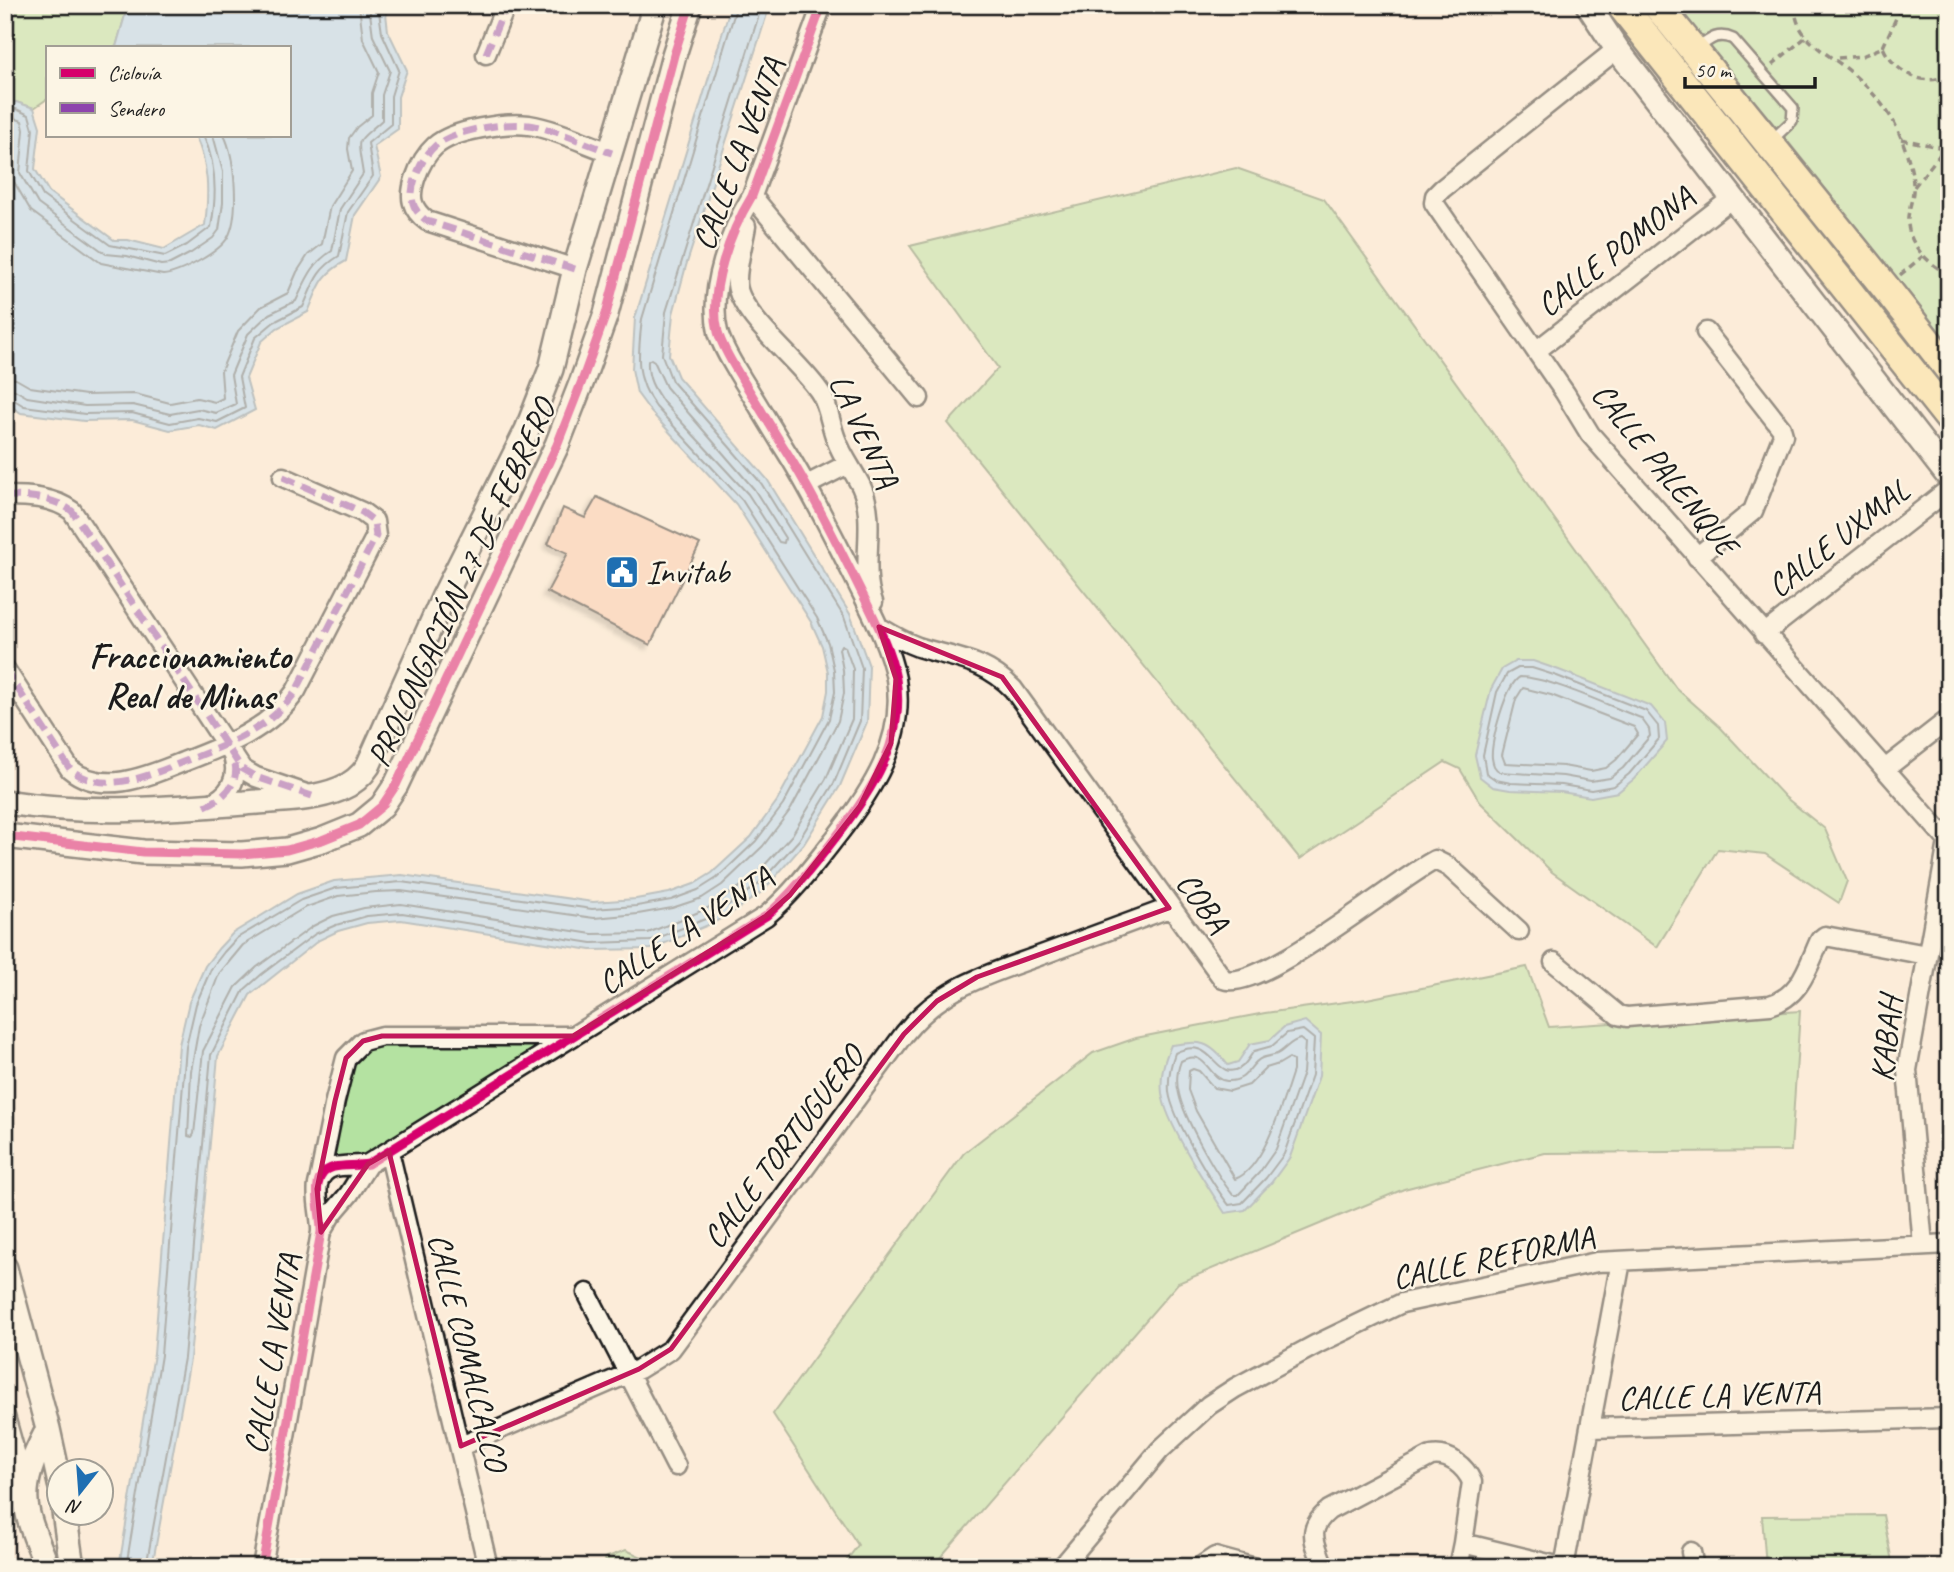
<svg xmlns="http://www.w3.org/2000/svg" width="1954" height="1572" viewBox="0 0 1954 1572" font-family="Caveat,sans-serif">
	<defs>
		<filter id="shadow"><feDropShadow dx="-4.5" dy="4.5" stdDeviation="2" flood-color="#0004"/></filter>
	</defs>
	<rect width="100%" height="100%" fill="#fcecd9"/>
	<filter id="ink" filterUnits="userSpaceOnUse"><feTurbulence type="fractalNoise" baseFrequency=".0143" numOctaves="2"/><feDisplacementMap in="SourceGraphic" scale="14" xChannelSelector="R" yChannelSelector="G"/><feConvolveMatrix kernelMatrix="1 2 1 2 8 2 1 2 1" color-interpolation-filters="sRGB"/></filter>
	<g filter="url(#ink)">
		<path fill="#b4e2a1" stroke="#687f5e" stroke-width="2" d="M5,5H128L116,47H47V99L34,108L16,102H5Z
			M1674,5H1949V344L1785,138Z
			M1236,168L1324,199L1676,688L1720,727L1785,797L1825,829L1847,881L1839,903L1765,854L1718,849L1657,947L1552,872L1480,802L1460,769L1445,762L1300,859L948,423L998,368L910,246Z
			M1527,967L1549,1027L1800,1011L1791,1151L1545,1153L1404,1189L1178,1283L932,1567H842L858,1545L773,1414L964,1153L1093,1053L1136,1038L1196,1026L1265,1013L1367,999Z
			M573,1036L368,1164L323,1160L342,1073L369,1038Z
			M1883,1515L1893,1567H1766L1762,1516Z
			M626,1550L651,1561L654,1567H607L605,1558Z"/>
		<path fill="#add6f8" stroke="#738ca0" stroke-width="2" d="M128,5H385L388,31L407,70L398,97V129L374,146L381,177L355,215L346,261C320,275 319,287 308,312L277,328L261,342L246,378L255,410L217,430L199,425L170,430L132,420L84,421L21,413L5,402V102H16L34,108L40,127L35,169L49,192L114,240H128L164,249L205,225C209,193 209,165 195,135H289V47H116Z
			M731,5H770L686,266L673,314L669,355L678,377L767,479L850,614L869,666L867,722L840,786L804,844L763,891L738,909L713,923L651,949L591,950L401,920L367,923L338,931L319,940L250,995L218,1056L190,1359L152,1567H119L154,1354L179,1045L189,1002L205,966L219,948L233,933L297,894L334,881L402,875L593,902L636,899L669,893L694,884L712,873L751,837L777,801L823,716L828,691V672L822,646L811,622L736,504L651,412L637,393L632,369L635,318Z
			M1516,661H1533L1559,670L1651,706L1665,723L1667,741L1634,779L1618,792L1591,797L1561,792L1510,790L1493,787L1480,777L1475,755L1491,689L1502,669Z
			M1305,1021L1321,1035L1319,1076L1290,1157L1271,1183L1245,1210L1225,1213C1208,1187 1165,1122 1162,1093C1160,1075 1164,1061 1171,1045C1202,1041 1208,1040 1228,1065L1238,1062L1250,1044L1270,1040L1284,1027Z"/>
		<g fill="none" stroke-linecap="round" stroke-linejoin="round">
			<path stroke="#566674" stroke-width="2" d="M5,109H16L29,115L33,129L29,171L43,196L110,245L165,256L187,245L211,227C217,195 217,164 203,135
				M5,118H14L22,121L24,130L20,173L38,204L106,254L127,256L161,265L170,264L191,253L213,238L219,230L223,203V172L213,135
				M5,128H11L13,131L10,175L31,211L101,263L163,275C179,274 220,252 228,237C240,215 235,157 224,135
				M651,359L654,361L666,387L754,489L785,538L784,543L779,542L748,494L663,402C654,389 647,378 648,361Z
				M5,378L16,379L30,387L86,395L135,394L170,403L197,398L215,402L223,398L221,371L238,331L261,307L288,293L297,272L308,255L322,244L330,206L352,171L348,149L349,138L357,127L372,115V93L379,72L363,39L359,5
				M5,388L15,390L27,397L85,406L133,405L170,414L198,409L216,413L236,404L231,375L248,334L269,314L296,301C306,280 312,263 332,251L340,209L363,174C357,134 354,146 382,120V95L390,71L373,36L369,5
				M5,397L11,398L24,406L85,414L132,413L170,423L198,418L217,422L245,408L239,377L255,338L274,322L303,307C314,283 315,271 339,256L348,212L373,176L368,143L391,124V96L399,70L382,33L378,5
				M841,645L845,647L853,669L852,719L826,779L792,835L752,879L706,909L648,933L592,934L401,904L364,908L333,916L313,926L257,967L236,987L203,1051L194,1134L192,1137L188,1136L191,1071L199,1026L219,974L243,945L304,908L338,896L376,892L401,891L594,918L638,914L672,908L702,898L722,885L763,846L791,809L825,746L838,721L844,693L843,670L839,649Z
				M1518,668H1532L1557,676L1646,711L1658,726L1659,739L1629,774L1614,786L1591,790L1562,785L1511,783L1496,780L1486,773L1483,755L1497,692L1507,674Z
				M1520,677C1549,677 1611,707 1641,718L1649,729L1650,736L1623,768L1610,778L1591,781L1563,776L1500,772C1494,768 1493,765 1492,758C1490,743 1506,684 1520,677Z
				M1523,688L1551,695L1634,727L1638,734L1616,760L1606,768L1591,771L1563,766L1505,763L1502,755L1516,699Z
				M1303,1030L1314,1039L1312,1075L1284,1154L1266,1178L1242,1203L1229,1205C1212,1184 1172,1117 1169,1092C1168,1077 1170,1066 1175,1053C1214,1033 1214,1083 1240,1068C1246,1065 1250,1056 1254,1051L1272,1046L1287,1033Z
				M1300,1039L1305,1043L1303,1073L1276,1149L1259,1173L1238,1195H1233C1217,1176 1184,1118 1179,1094C1176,1083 1177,1071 1181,1061C1207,1047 1207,1079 1227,1081C1249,1082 1249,1063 1262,1058C1267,1056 1272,1056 1277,1054C1286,1049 1290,1041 1300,1039Z
				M1289,1058L1293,1061V1071C1283,1100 1265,1168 1235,1179L1196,1111L1188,1090L1189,1071L1193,1069L1199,1071L1214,1088L1230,1091L1249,1085L1266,1068L1279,1064Z
				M126,1567L161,1355L186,1047L196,1004L211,969L224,952L237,938L301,900L336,888L401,882L592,909L637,906L671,900L698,890L717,878L756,841L783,805L829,719L835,692L834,670L828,643L817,618L742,500L656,407C634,377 638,355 642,319L737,5
				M146,1567L184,1358L211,1055L244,990L262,974L315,934L336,925L367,916L402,913L592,943L650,941L710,917L758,885L799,840L834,783L860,721L862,668L844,617L761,483L672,381L662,355L666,312L762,5"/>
		</g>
		<path fill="#fbc7ab" stroke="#1c1c1c" stroke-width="2" filter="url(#shadow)" d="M597,497L700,544L650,645L547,592L568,553L548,544L563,508L585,518Z"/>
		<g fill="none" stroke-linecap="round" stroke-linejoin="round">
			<g stroke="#1c1c1c" stroke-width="14">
				<path id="service" d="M1698,48C1710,39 1718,32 1733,39L1793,108L1792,121L1772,140"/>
			</g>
			<g stroke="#1c1c1c" stroke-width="23">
				<path id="minor" d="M1617,49L1442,189L1435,196L1434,203L1565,393L1590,434L1949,842
					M486,54L506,5
					M752,196L919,398
					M746,226C743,245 736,265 737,284C740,317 803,364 821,394C829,407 830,424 836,439C842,456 853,470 861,486C878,523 859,564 873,602
					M575,269L427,221C411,209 409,197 415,179C419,167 425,155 435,146C453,130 505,122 529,125C555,129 586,144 612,153
					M1536,351L1732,198
					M807,485L848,464
					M5,496C29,496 53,497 72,511L242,769L256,777L312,796
					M1697,557L1753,511L1783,435L1781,428L1706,332
					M879,627C892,635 904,642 918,647C956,659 984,659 1013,689L1223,979C1259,994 1397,879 1435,860L1449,867L1519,931
					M1764,634L1949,489
					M5,669L70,769C103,796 148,776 183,762C225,746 270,729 296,691L376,536L374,521L362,512L283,477
					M1885,769L1949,719
					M207,805C229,797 240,779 233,756
					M1554,962L1618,1015L1627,1017L1770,1005C1801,996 1808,966 1820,940L1825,936L1927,955
					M389,1151L488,1567
					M319,1181L335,1101L346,1058L363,1041L382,1036H573
					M321,1232L331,1215L349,1194L368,1164
					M1923,1245L1907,1070L1948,842
					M587,1293L676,1466
					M5,1416L25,1488
					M1591,1428L1949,1418
					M461,1446L639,1369L671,1349L904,1034C944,984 991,974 1047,953C1088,938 1129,923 1169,908
					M1691,1552L1694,1567
					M262,1567L321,1232C322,1212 306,1174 334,1167C345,1165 357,1166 368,1164L766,916C793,893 814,865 836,837C871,792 906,740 896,679C889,643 870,610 854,577C832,534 812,492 786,451C771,427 757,403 742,379C733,364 723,349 718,332C708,290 730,232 752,196L822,5
					M1062,1567L1160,1450L1209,1405L1235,1388L1317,1344L1402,1303L1597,1262L1949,1244
					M1200,1567L1215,1557L1252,1567
					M1324,1567C1315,1542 1305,1530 1329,1510L1431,1456C1449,1453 1465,1466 1472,1482L1463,1543
					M1458,1567L1463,1543L1561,1567
					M1564,1567L1621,1261"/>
			</g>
			<g stroke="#1c1c1c" stroke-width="28">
				<path id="tertiary" d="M1588,5L1617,49L1949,477
					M5,802C89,815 161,809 245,803C275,800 311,801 340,789C352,784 361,777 368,766L443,598L527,430L551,369L575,269L655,5
					M5,836L143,852L242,854L287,850L322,840L359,825L382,806L396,785L557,445L582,381L606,314L674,55L690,5
					M5,1268L48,1429L60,1484
					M64,1512L72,1567
					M47,1567C41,1549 32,1532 28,1514C20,1485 35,1454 48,1429"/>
			</g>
			<g stroke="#1c1c1c" stroke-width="33">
				<path id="primary" d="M1621,5L1949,418
					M1657,5L1885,287L1949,369"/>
			</g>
			<path stroke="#1c1c1c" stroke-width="3.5" stroke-dasharray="7 5" stroke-linecap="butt" d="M1795,5C1794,42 1832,54 1854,75C1870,89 1885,106 1895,124C1903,141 1913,167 1913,186C1914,196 1909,207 1908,217C1906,244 1928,263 1949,275
				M1938,5L1949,12
				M1883,47L1901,7L1907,5
				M1838,58L1862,56L1883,47C1892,70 1926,91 1949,73
				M1772,65L1806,37
				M1901,139L1943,148
				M1914,187L1949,143
				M1900,275L1923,256"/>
			<use href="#service" stroke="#fcf5e5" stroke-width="9"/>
			<use href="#minor" stroke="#fcf5e5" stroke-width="18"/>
			<use href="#tertiary" stroke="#fcf5e5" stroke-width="23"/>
			<use href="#primary" stroke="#fadf96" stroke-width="28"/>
			<path stroke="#8e44ad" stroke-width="7" stroke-dasharray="14 7" stroke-linecap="butt" d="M486,54L506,5
				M575,269L427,221C411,209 409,197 415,179C419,167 425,155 435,146C453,130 505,122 529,125C555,129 586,144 612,153
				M5,496C29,496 53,497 72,511L242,769L256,777L312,796
				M5,669L70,769C103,796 148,776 183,762C225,746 270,729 296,691L376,536L374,521L362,512L283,477
				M205,806C225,798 241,782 234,760"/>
			<g stroke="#fcf5e5" stroke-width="13">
				<path id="cycleway" d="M5,836L143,852L242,854L287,850L322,840L359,825L382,806L396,785L557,445L582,381L606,314L674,55L690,5
					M262,1567L321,1232C322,1212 306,1174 334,1167C345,1165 357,1166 368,1164L766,916C793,893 814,865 836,837C871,792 906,740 896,679C889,643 870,610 854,577C832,534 812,492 786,451C771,427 757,403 742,379C733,364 723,349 718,332C708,290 730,232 752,196L822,5"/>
			</g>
			<use href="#cycleway" stroke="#d6006c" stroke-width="9"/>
		</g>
	</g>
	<path d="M0 0H1954V1572H0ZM879,627L1002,677L1169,908L977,977L937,1001L904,1034L671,1349L639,1369L461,1446L389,1152L368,1164L321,1232L317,1189L335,1101L346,1058L363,1041L382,1036H573L766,916L790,895L860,806L891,743L896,679Z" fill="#fcecd9" fill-opacity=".55" fill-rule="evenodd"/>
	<path fill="none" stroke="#c2185b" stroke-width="5" stroke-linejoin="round" d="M879,627L1002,677L1169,908L977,977L937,1001L904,1034L671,1349L639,1369L461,1446L389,1152L368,1164L321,1232L317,1189L335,1101L346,1058L363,1041L382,1036H573L766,916L790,895L860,806L891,743L896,679Z"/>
	<defs>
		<g id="civic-square" transform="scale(1.75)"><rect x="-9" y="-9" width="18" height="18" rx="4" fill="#1f6fb2" stroke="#fcf5e5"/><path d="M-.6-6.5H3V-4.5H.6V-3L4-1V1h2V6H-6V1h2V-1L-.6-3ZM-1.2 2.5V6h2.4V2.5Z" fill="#fff"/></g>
	</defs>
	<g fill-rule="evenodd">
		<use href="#civic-square" x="622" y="572"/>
	</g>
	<g text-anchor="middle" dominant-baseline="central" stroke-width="5" stroke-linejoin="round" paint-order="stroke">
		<g font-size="33" fill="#1c1c1c" stroke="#fcf5e5">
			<text transform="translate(738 154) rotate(-69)">CALLE LA VENTA</text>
			<text transform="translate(1615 251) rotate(-38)">CALLE POMONA</text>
			<text transform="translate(864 431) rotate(65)">LA VENTA</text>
			<text transform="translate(1665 469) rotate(51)">CALLE PALENQUE</text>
			<text transform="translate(1838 538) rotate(-38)">CALLE UXMAL</text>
			<text transform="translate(461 583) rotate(-65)">PROLONGACIÓN 27 DE FEBRERO</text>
			<text transform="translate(1203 902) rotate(54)">COBA</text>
			<text transform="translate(685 930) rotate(-34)">CALLE LA VENTA</text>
			<text transform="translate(1886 1039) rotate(-84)">KABAH</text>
			<text transform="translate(783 1147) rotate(-53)">CALLE TORTUGUERO</text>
			<text transform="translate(1493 1257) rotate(-12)">CALLE REFORMA</text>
			<text transform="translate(468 1352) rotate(76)">CALLE COMALCALCO</text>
			<text transform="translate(272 1354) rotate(-80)">CALLE LA VENTA</text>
			<text transform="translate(1719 1395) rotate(-2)">CALLE LA VENTA</text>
		</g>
		<g font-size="33" fill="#1c1c1c" stroke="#fcf5e5" text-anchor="start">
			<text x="646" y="572">Invitab</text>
		</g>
		<g font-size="35" font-weight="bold" fill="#1c1c1c" stroke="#fcf5e5">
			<text x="190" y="656">Fraccionamiento<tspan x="190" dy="40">Real de Minas</tspan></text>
		</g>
	</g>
	<rect width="1954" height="1572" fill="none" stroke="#fcf5e5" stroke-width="28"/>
	<rect x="14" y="14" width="1926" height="1544" fill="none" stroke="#1c1c1c" stroke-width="2.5" filter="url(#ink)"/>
	<rect x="46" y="46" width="245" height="91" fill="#fcf5e5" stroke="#a29e95" stroke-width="2"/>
	<rect x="60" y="68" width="35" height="10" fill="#d6006c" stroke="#a29e95" stroke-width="2"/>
	<text x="108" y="80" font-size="21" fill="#1c1c1c">Ciclovía</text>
	<rect x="60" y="103" width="35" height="10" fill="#8e44ad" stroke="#a29e95" stroke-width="2"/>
	<text x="108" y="116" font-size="21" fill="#1c1c1c">Sendero</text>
	<g transform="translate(80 1492) rotate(197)"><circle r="33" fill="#fcf5e5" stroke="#a29e95" stroke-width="2"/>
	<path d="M0-5L12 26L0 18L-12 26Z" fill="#1f6fb2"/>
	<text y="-10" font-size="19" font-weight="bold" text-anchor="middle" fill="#1c1c1c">N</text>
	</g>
	<path d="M1685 77v10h130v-10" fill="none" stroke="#1c1c1c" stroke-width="3.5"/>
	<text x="1695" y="77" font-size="21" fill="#1c1c1c" stroke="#fcf5e5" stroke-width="5" paint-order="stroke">50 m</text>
</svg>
